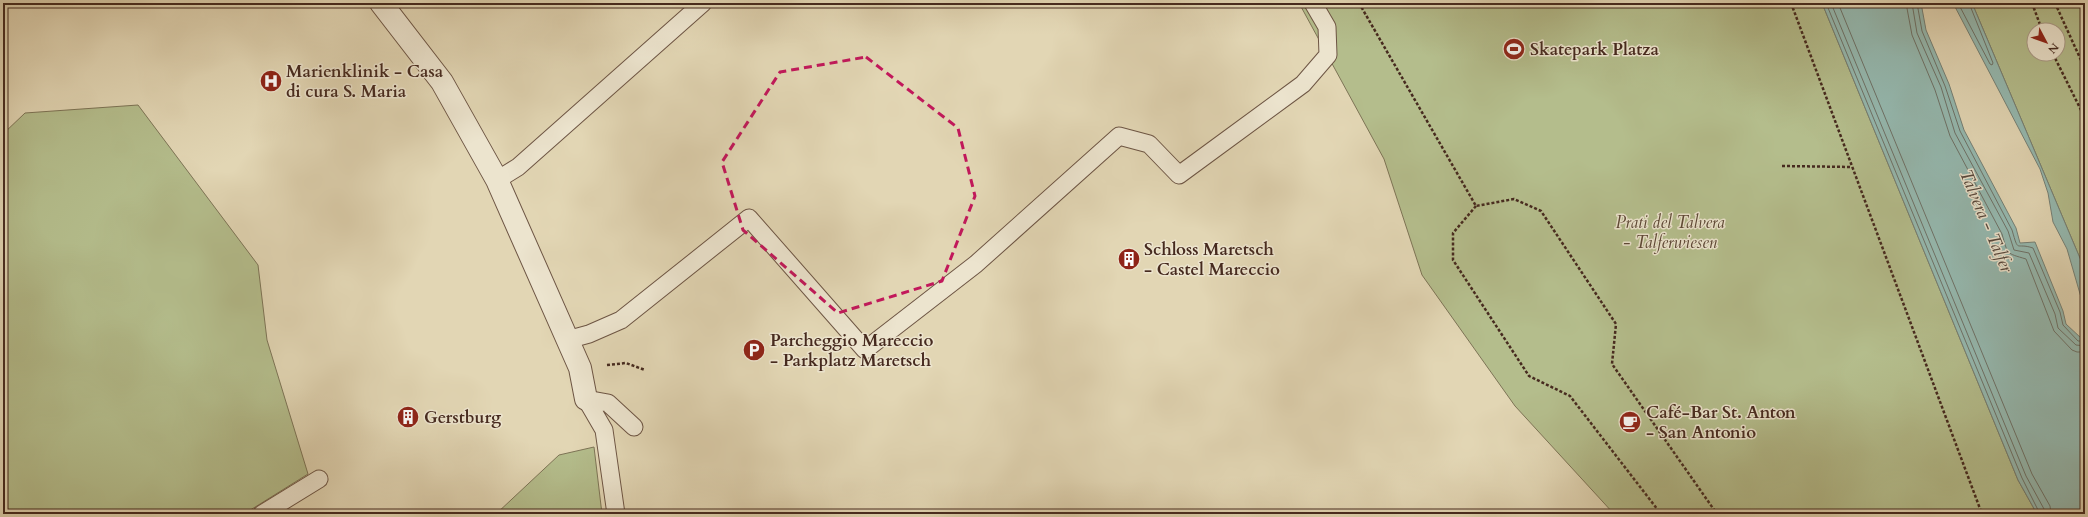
<svg xmlns="http://www.w3.org/2000/svg" width="2088" height="517" viewBox="0 0 2088 517" font-family="Cardo,serif">
	<rect width="100%" height="100%" fill="#e2d6b4"/>
	<filter id="stains"><feTurbulence type="fractalNoise" baseFrequency=".005" numOctaves="4"/><feColorMatrix values="0 0 0 0 .2 0 0 0 0 .09 0 0 0 0 .02 0 0 0 .5 -.17"/></filter>
	<radialGradient id="worn" r=".72"><stop offset=".6" stop-color="#630" stop-opacity="0"/><stop offset="1" stop-color="#630" stop-opacity=".3"/></radialGradient>
	<path fill="#b4bd8c" stroke="#7d7456" fill-rule="evenodd" d="M1299,3H1822L2018,480L2037,514H1614L1515,406L1422,275L1384,159Z
		M1972,3H2085V270ZM2034,30H2058V54H2034Z
		M138,105L258,265L267,340L308,474L244,514H3V134L25,113Z
		M594,447L602,514H496L559,455Z"/>
	<path fill="#95b9b0" stroke="#758076" d="M1822,3H1921L1926,30L1949,84L1964,130L2016,228L2020,243L2035,242L2063,311L2066,324L2081,338L2085,336V514H2037L2018,480Z
		M1953,3H1972L2085,270V311L2067,249L2053,222L2048,193L2040,169Z"/>
	<g fill="none" stroke-linecap="round" stroke-linejoin="round">
		<path stroke="#6e7268" stroke-width="1" d="M1826,3L2022,478L2040,514
			M1831,3L2026,476L2044,509L2045,514
			M1838,3L2032,474L2050,506L2051,514
			M1906,3L1912,35L1935,90L1950,136L2002,234C2008,255 2006,253 2026,259L2054,331L2072,350L2077,352H2085
			M1912,3L1917,33L1941,87L1955,133L2008,231L2014,250L2029,253L2055,314L2058,328L2076,345L2085,346
			M1917,3L1922,31L1945,86L1960,131L2012,230C2019,254 2015,242 2033,248L2060,312L2063,325L2078,341H2085
			M1958,3L1990,64L1992,65L1993,63L1969,3"/>
		<g stroke="#6d5544" stroke-width="19">
			<path id="service" d="M497,180L518,167L703,3
				M567,340L589,334L621,320L749,218L865,350L976,264L1119,136L1149,144L1179,175L1303,84L1328,55L1327,27L1313,3
				M586,399L604,430L616,514
				M586,399L608,403L634,427
				M262,514L319,479"/>
		</g>
		<g stroke="#6d5544" stroke-width="24">
			<path id="minor" d="M381,3L442,82L497,180L580,368L586,399"/>
		</g>
		<path stroke="#462a1f" stroke-width="2.5" stroke-dasharray="3 2" stroke-linecap="butt" d="M1359,3L1476,206L1514,199L1541,211L1616,324L1612,364L1717,514
			M1772,3L1792,5
			M1791,3L1982,514
			M2032,3L2042,30
			M2055,3L2085,69
			M2053,54L2085,118
			M1782,166L1852,167
			M1476,206L1453,233V260L1529,376L1570,396L1661,514
			M607,365L626,363L645,370"/>
		<use href="#service" stroke="#ece4ce" stroke-width="17"/>
		<use href="#minor" stroke="#ece4ce" stroke-width="22"/>
	</g>
	<path fill="none" stroke="#c2185b" stroke-width="3" stroke-dasharray="8 5" stroke-linejoin="round" d="M866,57L958,128L975,196L942,281L838,313L743,230L722,162L780,72Z"/>
	<defs>
		<g id="stadium-disc" transform="scale(1.15)"><circle r="9.5" fill="#8f2418" stroke="#ece4ce"/><path d="M0-5a6.5 5 0 1 0 0 10a6.5 5 0 1 0 0-10ZM-3.5-1.8h7v3.6h-7Z" fill="#fff"/></g>
		<g id="hospital-disc" transform="scale(1.15)"><circle r="9.5" fill="#8f2418" stroke="#ece4ce"/><path d="M-5-5h3v3.5h4V-5h3V5h-3V1.5h-4V5h-3Z" fill="#fff"/></g>
		<g id="building-disc" transform="scale(1.15)"><circle r="9.5" fill="#8f2418" stroke="#ece4ce"/><path d="M-4-6H4V6H1V3H-1V6H-4ZM-2.5-4.3h1.7v1.8h-1.7ZM.8-4.3h1.7v1.8H.8ZM-2.5-1h1.7V.8h-1.7ZM.8-1h1.7V.8H.8Z" fill="#fff"/></g>
		<g id="parking-disc" transform="scale(1.15)"><circle r="9.5" fill="#8f2418" stroke="#ece4ce"/><path d="M-3.5-5.5H1a3.5 3.5 0 0 1 0 7H-1V5.5H-3.5ZM-1-3.4V-.6H.8a1.4 1.4 0 0 0 0-2.8Z" fill="#fff"/></g>
		<g id="cafe-disc" transform="scale(1.15)"><circle r="9.5" fill="#8f2418" stroke="#ece4ce"/><path d="M-5.5-4.5H6V0H3Q3 3.5 0 3.5H-2.5Q-5.5 3.5-5.5 0ZM3-3.2v2h1.7v-2ZM-6 4.5H4V6H-6Z" fill="#fff"/></g>
	</defs>
	<g fill-rule="evenodd">
		<use href="#stadium-disc" x="1514" y="49"/>
		<use href="#hospital-disc" x="271" y="81"/>
		<use href="#building-disc" x="1129" y="259"/>
		<use href="#parking-disc" x="754" y="350"/>
		<use href="#building-disc" x="408" y="417"/>
		<use href="#cafe-disc" x="1630" y="422"/>
	</g>
	<g text-anchor="middle" dominant-baseline="central" stroke-width="3" stroke-linejoin="round" paint-order="stroke">
		<g font-size="17" font-weight="bold" fill="#462a1f" stroke="#ece4ce" text-anchor="start">
			<text x="1530" y="49">Skatepark Platza</text>
			<text x="286" y="71">Marienklinik - Casa<tspan x="286" dy="20">di cura S. Maria</tspan></text>
			<text x="1144" y="249">Schloss Maretsch<tspan x="1144" dy="20">- Castel Mareccio</tspan></text>
			<text x="770" y="340">Parcheggio Mareccio<tspan x="770" dy="20">- Parkplatz Maretsch</tspan></text>
			<text x="1646" y="412">Café-Bar St. Anton<tspan x="1646" dy="20">- San Antonio</tspan></text>
			<text x="424" y="417">Gerstburg</text>
		</g>
		<g font-size="17" font-style="italic" fill="#5c4735" stroke="#ece4ce">
			<text x="1670" y="222">Prati del Talvera<tspan x="1670" dy="20">- Talferwiesen</tspan></text>
		</g>
		<g font-size="18" font-style="italic" fill="#56473c" stroke="#ece4ce">
			<text transform="translate(1986 221) rotate(67)">Talvera - Talfer</text>
		</g>
	</g>
	<rect width="2088" height="517" fill="none" stroke="#e2d6b4" stroke-width="16"/>
	<rect x="4" y="4" width="2080" height="509" fill="none" stroke="#462a1f" stroke-width="2"/>
	<rect x="8" y="8" width="2072" height="501" fill="none" stroke="#462a1f"/>
	<g transform="translate(2046 42) rotate(131)"><circle r="19" fill="#ece4ce" stroke="#aa9a88"/>
	<path d="M0-3L7 15L0 10L-7 15Z" fill="#8f2418"/>
	<text y="-6" font-size="11" font-weight="bold" text-anchor="middle" fill="#462a1f">N</text>
	</g>
	<rect width="100%" height="100%" filter="url(#stains)"/>
	<rect width="100%" height="100%" fill="url(#worn)"/>
</svg>
